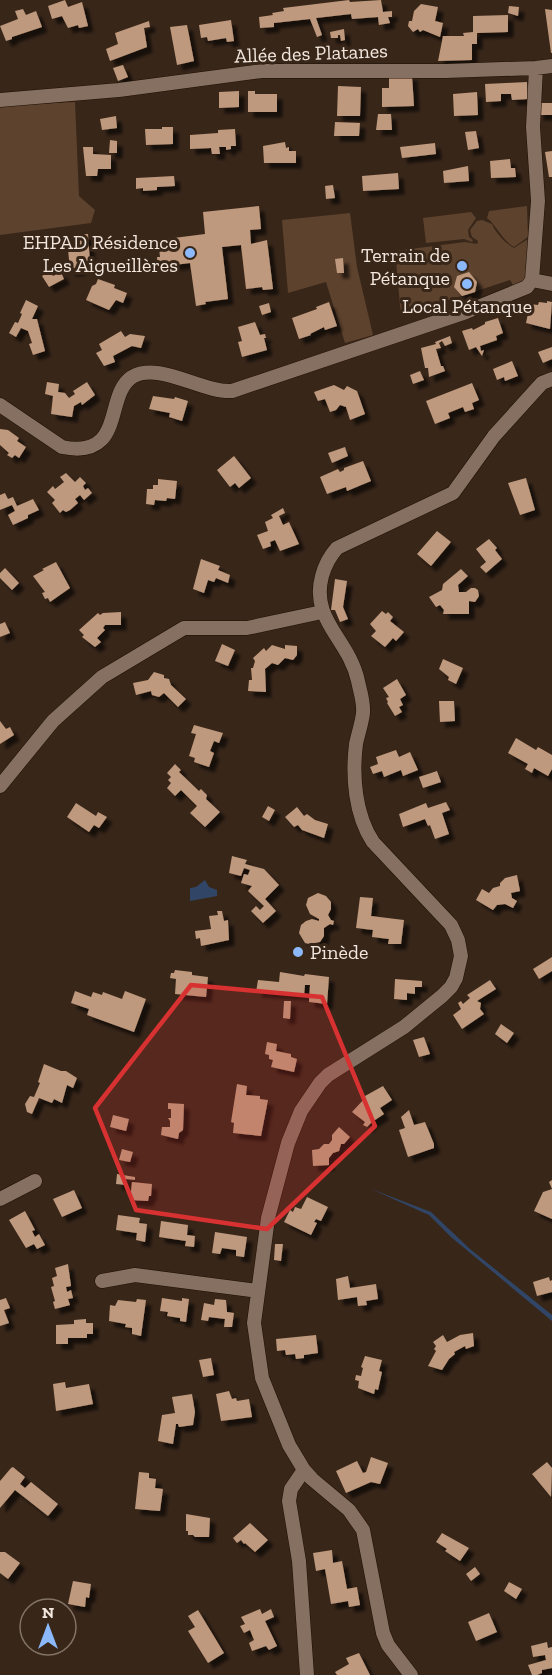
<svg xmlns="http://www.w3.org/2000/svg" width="552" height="1675" viewBox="0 0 552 1675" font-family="'Zilla Slab',serif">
	<defs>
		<filter id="shadow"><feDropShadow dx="5.5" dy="5.5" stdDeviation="1.5" flood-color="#0009"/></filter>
	</defs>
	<rect width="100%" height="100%" fill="#382619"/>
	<path fill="#5d422d" d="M75,102L79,196L95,210L91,223L0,235V106Z
		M527,206L528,237L514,247C502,240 497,226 487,218L489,211Z
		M471,212L476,218L468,230L469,237L473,240L472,242L464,239L426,243L423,218Z
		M350,213L357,267L373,335L345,343L326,282L288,293L282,220Z
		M482,220L492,224C495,232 506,244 514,248L528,239V281L514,287L510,280L401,316L395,251L465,242L477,244L478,241L472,237L470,230L477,221Z"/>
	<path fill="#314666" d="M205,880L209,887L217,890V896L190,901V888L196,887Z
		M371,1189L431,1212L470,1249L552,1315V1321L451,1237L429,1215Z"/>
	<path fill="#bf997d" filter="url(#shadow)" d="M65,0L68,7L82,2L88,26L79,28L78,25L68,28L62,16L52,19L48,6Z
		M349,0L350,2L381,0L383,12L392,11V17H388L390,23L379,25L378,17L352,19L351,14L316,18L322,35L317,37L310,19L274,23V27L260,28L259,17L273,15L272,13L284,11L283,8Z
		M421,4L438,7L435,21L443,23L440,37L423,30L420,32L418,29L413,32L408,26L409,21H412L414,11Z
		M509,6L519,7L518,16L508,13Z
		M23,9L26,15L36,11L42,27L12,37V39L6,41L0,26L18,19L15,11Z
		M545,9L552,10V53H551Z
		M508,15V32L477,33V44H472V60L438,61L443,36H464L463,33L473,32V16Z
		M231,20L234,41L227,42L226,38L208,41L207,37L201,38L199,25Z
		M149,21L150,27L144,28L147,47L110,61L106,49L118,44L115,33Z
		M187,25L194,61L177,65L170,27Z
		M344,29L345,40L341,41L340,35H338V38H331L330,32Z
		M123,65L128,77L118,81L113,68Z
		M412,75L414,106L382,107V88H389V76Z
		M527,82L528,99L512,100L511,94H501V101L486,102L485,84Z
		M338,86L361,87L360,116H337Z
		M239,91V107L219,108V92Z
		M248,91H255V94H277V112H248Z
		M477,92L478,115L454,116L453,94Z
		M539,103H552V115H538Z
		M378,114H391L392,130H376Z
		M116,116L117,128L102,130L100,119Z
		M335,122L360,123L359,136H334Z
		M162,127H173V144L146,145L145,129H162Z
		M235,129L236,146H231V149L226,150V147H219L220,154H212L211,148L190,149V135L218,133V130Z
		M476,131L479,148L468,150L465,132Z
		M110,140L117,141V153H109Z
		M285,142L286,148L289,147V151H296V163H264L263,146Z
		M435,143L436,154L402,158L400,147Z
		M83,147H93V154L111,155V169H98L97,176H86Z
		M552,151V177H549L545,152Z
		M510,159L511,168H515L516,177L491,178L490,161Z
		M468,166L469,181L444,183L443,171Z
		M398,173L399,189L363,191L362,176Z
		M174,176L175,186L157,187V190L143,191V188L136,189V178Z
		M333,185L335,198L326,199L325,186Z
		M259,206L261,229L250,230L251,244L267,240L273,289L263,290L262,287L246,289L241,245L222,247L228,299L205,302L206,304L196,306L190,263L158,267L157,257H160L158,240L205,234L203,212Z
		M88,234L90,262L80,263V270L70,271L68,249L75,248L72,235Z
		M343,258L344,273H337L335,259Z
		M50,271L53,276L61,272L64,279L49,287L42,276Z
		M469,272L477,282L475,292L462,296L454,287L457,276Z
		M98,279L115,285L114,288L127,293L123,303L116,300L109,310L86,300L92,286L96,284Z
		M26,300L38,306L32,319H37L45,351L33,355L29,344L32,343L28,331L21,328L16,337L9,333L15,322L18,323L22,314L20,313Z
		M547,301L552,302L550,329L526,323L530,304L538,305L539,302L547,303Z
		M329,302L337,326L325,330L324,327L310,334L311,335L299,339L292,318L317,309L316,307Z
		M269,303L271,312L262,315L259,306Z
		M498,318L503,333L496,336L497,340L480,346L481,351L484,350L482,356L476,347L469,350L462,331L472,328L473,330L485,324V322Z
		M255,322L260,335L265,334L266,338H264L267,350L242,357L238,342L242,341L238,327Z
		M121,331L125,337L130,334L145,336L141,348L132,346L113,356L115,362L104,366L96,353L102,350L99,344Z
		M450,336L452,343L445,346L442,341L439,343L441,348L436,349L441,366H443L445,371L429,377L428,368H425L421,348L436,344L435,342Z
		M552,347V359L543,363L538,352Z
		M512,361L518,376L505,381L504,377L497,380L493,369Z
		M420,371L424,380L413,384L410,375Z
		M47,382L59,384L58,392L65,393L69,398L75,394L73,391L87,382L95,395L82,405L81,402L74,406L72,417L51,414L53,396L45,394Z
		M472,383L479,400L472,403L474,409L465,412L463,407L448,413L450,418L435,424L426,401Z
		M334,385L344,390L347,386L357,391L365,414L350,420L346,407L340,405L336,410L330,412L325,399L318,401L314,392Z
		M153,396L174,399L175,397L188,401L182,421L169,417L170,413L149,409Z
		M0,429L8,430L19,438L17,441L26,447L19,458L15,455L12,458L7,455L9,453L0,445Z
		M345,447L348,456L332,463L328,453Z
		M234,456L251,478L239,488L235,483L230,487L217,470Z
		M363,461L371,481L347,491L346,487L327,494L320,477L338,469L340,472L344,470V468Z
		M66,473L75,482L80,477L86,483L83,486L85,490L88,488L92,493L84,500L80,495L75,499L78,503L70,510L66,512L63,510L60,513L52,503L55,500L47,492L53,486L55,489L64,482L60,477Z
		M526,478L535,510L520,515L508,483Z
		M158,479L177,481L175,499L167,498L166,501L155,500L154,505L146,504L147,489H153V485H158Z
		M5,493L8,499L13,497L17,506L33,499L39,510L28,515V518L13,525L8,515L15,511L12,505L0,510V495Z
		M283,508L285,513L279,516L283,525L289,522L299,544L280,551L275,540L270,542L271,546L263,549L257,535L268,531L265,522L273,518L271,515Z
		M437,531L451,542L431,566L417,554Z
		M489,539L497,548L495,550L502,559L486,573L480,567L486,562L476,549Z
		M201,559L220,566L218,570L230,575L228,583L216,578L214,582L208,580L204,593L193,589Z
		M56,562L70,588L50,602L48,598L45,599L42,593L45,592L33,576L44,570L42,569Z
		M5,568L19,583L12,590L0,578V573Z
		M461,569L468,576L458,585L459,592H466L471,588H475L478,590L479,596L475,602L469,601V614H443L444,610L440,605L436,607L429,597L442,590L443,584Z
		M335,579L347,581L343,607L348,619L340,622L335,610H331Z
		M382,611L386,614L388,612L393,617L390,621L404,632L396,641L393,638L385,647L371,636L376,631L370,624Z
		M121,612V625H105L103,628L105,630L97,638L101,642L95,647L82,637L84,635L79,630L98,613L100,615L103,613Z
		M5,622L10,633L0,637V624Z
		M222,644L235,650L228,666L215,661Z
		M272,645L285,649V645L297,646V655L293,660L285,658L278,665L272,663L265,669L266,692L248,691L249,680H252L251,668H253L255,661L253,658L264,648L266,651Z
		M443,659L463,668L456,684L448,680L449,677L439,669Z
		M154,672L164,675V678L169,679L171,685L186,699L178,707L164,693L159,697L152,695L151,691L136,695L133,683L148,680Z
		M397,679L406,695L400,699L403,705L399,707L402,712L395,716L387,703L388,702L386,698L389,697L383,688Z
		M439,701H454L455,721L440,722Z
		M0,721L6,729L10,727L14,735L0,744Z
		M194,725L223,733L219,743L214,741L210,751L214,753L209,767L194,762L195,758L189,756L196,734L191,733Z
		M516,738L536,750L538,747L552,755V769L548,776L534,768L532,773L525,769L528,764L508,753Z
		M396,750L399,757L410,752L418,770L403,776L401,770L384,777L382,771L373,774L370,767L378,764L376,757Z
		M175,764L181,770L179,772L199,791L201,789L207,795L206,799L220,812L205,827L190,813L197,806L181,790L175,796L167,788L171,783L168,780L171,777L167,773Z
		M437,771L441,782L423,788L419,777Z
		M446,802L450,810L442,813L449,834L435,839L430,825L428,826L425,819L403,827L399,814L426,803L428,808Z
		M76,803L96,816L98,812L107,817L99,828L94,825L89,832L67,817Z
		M268,806L275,810L269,821L262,817Z
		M297,807L304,816L307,814L315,820L328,824L324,838L302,830L298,825L294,827L285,817Z
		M232,856L247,860L245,864L264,869L279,885L265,899L276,911L263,923L251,911L256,906L260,910L264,906L248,891L252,886L241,883L244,874L248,875L250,870L244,868L241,876L229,873Z
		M517,875L520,891L511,893L512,898L517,901L513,908L505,904L497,905L493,910L476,900L482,889L489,893L493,888L500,886V883L505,878Z
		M318,893L326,896L331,902V909L328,915L331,920L334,921L333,925L330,924L324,928V936L320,942L309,944L305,943L299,933L301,925L306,921L312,919L319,921V919L310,914L306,905L308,898Z
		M360,897L373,898L371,916L404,920L401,944H388L389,939L372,937L373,930L356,928Z
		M217,911H222L224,921L228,920L229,940L201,946L200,938L196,939L195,931L211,929L209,916L218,915Z
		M552,957V971L539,979L533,969Z
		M175,970L192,972V975L208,977L206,997L175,994L176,979L170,978L171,973H174Z
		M280,972L304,976L305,974L329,977L327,1004L309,1002L310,985H305L304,995L256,992L258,980L279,982Z
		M395,979L422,981V987H415V994L407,993V1000L394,999Z
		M490,980L496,989L477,1001L481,1003L480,1009L484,1014L462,1029L453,1015L461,1009L458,1003L461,1001L463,1004L470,998L467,995Z
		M75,991L91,997L93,992L102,995L103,992L122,999L125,991L146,999L134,1032L87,1015L89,1009L71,1003Z
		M284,1001H291L290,1019L283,1018Z
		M501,1024L514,1033L507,1043L495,1034Z
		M424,1037L430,1054L419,1057L413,1040Z
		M267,1042L277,1044L276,1051L291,1054V1057L297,1059L294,1072L271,1067L273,1060L269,1059V1055L265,1054Z
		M44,1064L61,1071H66L77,1078L73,1088L67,1085L62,1103L54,1099L52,1103L39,1098L32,1114L27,1112L25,1104L30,1096L34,1097L40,1083L38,1082Z
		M237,1084L247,1086L246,1095L260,1096V1099L268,1100L261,1136L233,1133L234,1123L231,1122Z
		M383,1086L392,1100L380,1108L384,1114L372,1122L367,1127L363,1125L365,1122L352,1112L365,1098V1096Z
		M168,1103L184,1104L183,1130L179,1133L178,1139L161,1135L162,1127H170V1121L168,1118H171V1109H168Z
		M409,1110L414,1125L425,1122L434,1144V1148L408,1157L399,1130L405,1128L401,1117Z
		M113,1115L129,1119L126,1131L110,1127Z
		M339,1127L350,1137L344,1144H341L339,1151L333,1153L329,1158V1165L313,1166L312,1150L319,1149L324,1144H329L332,1140V1135Z
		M122,1149L133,1152L130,1162L119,1160Z
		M117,1174L135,1177V1180L126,1179V1185L116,1184Z
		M552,1180V1219L534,1211L543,1192L552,1189L549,1182Z
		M132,1182L152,1184L151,1196H149L148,1201L130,1200Z
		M74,1190L82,1208L62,1217L53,1199Z
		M307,1197L328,1207L321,1221L316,1219L314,1222L317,1223L311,1235L284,1222L290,1210L293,1212L295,1207L301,1209Z
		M25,1211L35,1230L32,1231L35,1237L39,1234L45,1245L37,1249L34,1244L26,1248L9,1220Z
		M118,1215L140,1218L139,1223L147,1224L145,1242L136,1240L137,1233L116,1230Z
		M161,1221L188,1225L187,1235L195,1236L194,1247L185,1246L186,1241L159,1237Z
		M215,1232L247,1237L244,1257L236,1256V1250L222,1248L220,1254L212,1253Z
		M275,1244H283L281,1261L274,1260Z
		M68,1264L71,1286L66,1287L67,1292L71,1290L73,1298L68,1299L70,1305L55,1309L53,1302L55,1301L51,1287L54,1286L52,1278L57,1276L55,1268Z
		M348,1276L350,1288L376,1284L378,1299L366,1301L367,1305L358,1306L357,1297L338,1300L336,1279Z
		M549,1277L550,1281L552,1280V1292L537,1296L533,1282Z
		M6,1298L10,1308L4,1310L9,1323L0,1326V1300Z
		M162,1298L182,1301V1298L189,1299L186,1322L180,1321V1318L167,1316L168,1312L160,1311Z
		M137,1299L146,1300L141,1336L132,1334V1328L125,1327L126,1324L109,1321L110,1305L115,1306L118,1300L136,1302Z
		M215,1299L226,1300L227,1312L234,1313L232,1327H224L225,1319L209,1317L208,1321L201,1320L204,1303L214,1305Z
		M86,1319V1323H93V1334H87V1338H68V1344H56V1325L74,1324V1320Z
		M473,1333L474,1346L466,1349L465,1346L454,1352L455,1354L449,1359L442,1370L428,1366L436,1351L434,1349L436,1346L433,1342L443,1335L447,1342L460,1335Z
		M316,1335L318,1353L304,1355V1358L296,1359L295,1354L286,1355L285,1350L277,1351L276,1339Z
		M365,1356L382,1360L379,1371L382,1372L378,1390L375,1389L374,1394L358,1388L359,1381L355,1380L356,1375L361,1376L363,1368L361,1367Z
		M211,1358L214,1375L203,1377L199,1360Z
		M65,1382L66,1388L89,1384L93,1404L56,1411L53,1384Z
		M229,1391L232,1399L236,1398L237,1401L249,1399L252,1417L221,1421L216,1394Z
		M192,1394L195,1412L193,1425L179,1427L178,1424H176L173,1444L158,1441L162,1415L175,1413L172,1397Z
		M371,1457L388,1463L380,1484L371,1482L346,1493L336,1471L357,1461L363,1473L366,1472Z
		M547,1462L552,1468L551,1497L532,1474Z
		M13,1467L25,1477L20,1484L25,1488L31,1482L58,1504L48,1516L15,1490L0,1508V1481L11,1468Z
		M139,1472L149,1473V1478L156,1479L155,1488L163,1489L160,1511L135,1509Z
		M186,1514L210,1518L209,1537H195L193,1535H188V1531H186Z
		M250,1523L268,1540L255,1552L245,1543L244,1544L241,1540L237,1543L233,1538Z
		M442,1533L469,1548L460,1561L445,1551L447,1549L436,1542Z
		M332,1550L333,1563L342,1561L347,1589L357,1587L360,1605L349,1607L348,1601L331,1604L325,1569L316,1571L313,1553Z
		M0,1552H5L20,1563L8,1579L0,1573Z
		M475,1567L480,1574L471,1581L466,1574Z
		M73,1581L91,1584L89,1598L86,1597L85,1607L68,1604Z
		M509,1582L522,1589L516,1599L504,1591Z
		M260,1609L262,1614L271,1609L274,1617L265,1621L277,1646L269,1650L266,1646L252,1651L249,1643L254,1640L250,1630L244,1633L240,1626L245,1624L241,1617Z
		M198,1610L224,1653L208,1663L188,1631L195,1627L188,1616Z
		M489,1613L497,1632L476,1641L468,1622Z
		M547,1642L548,1648L552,1647V1668L542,1670V1673L537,1675H532L528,1665L546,1660L545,1655L533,1657L531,1646Z
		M359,1653L370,1675H337L335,1672L349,1664L346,1658Z"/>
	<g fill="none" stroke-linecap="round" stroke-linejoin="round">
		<g stroke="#1f0f04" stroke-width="15">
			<path id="minor" d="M0,100L119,90L262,71H446L536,68L552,66
				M532,280L552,284
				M0,405L62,447C126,460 104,395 132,377C159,361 202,393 232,391L466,312L527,287L532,280L538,201L533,127L536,68
				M0,786L53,721L102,677L184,628H247L322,612
				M0,1199L35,1181
				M102,1281L135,1275L258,1291
				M304,1470L291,1489L289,1501L299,1561L307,1675
				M411,1675L388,1645L383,1633L363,1530L349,1510L312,1479L304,1470L289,1445L262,1378L254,1323L268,1218L288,1143L301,1111L320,1083L328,1075L404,1027L442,996L451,987L456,978L461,956L458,940L451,925L373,842C355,815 352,776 356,744C358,734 362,723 363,713C364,702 360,691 358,681C349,639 310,620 322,576C325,565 329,557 337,548L453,493L494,436L542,383L552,379"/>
		</g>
		<use href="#minor" stroke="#857061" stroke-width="14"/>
	</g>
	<path fill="#d73231" fill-opacity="0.2" stroke="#d73231" stroke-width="4.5" stroke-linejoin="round" d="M191,985L322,997L375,1126L267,1229L136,1210L95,1108Z"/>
	<g fill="#8cb9fc" stroke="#382619" stroke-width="2">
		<circle cx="190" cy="253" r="6"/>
		<circle cx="462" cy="266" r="6"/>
		<circle cx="467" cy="284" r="6"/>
		<circle cx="298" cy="952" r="6"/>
	</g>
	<g text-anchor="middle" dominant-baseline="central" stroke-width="6" stroke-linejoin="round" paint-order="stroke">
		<g font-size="20" fill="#f2e6dd" stroke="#382619">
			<text transform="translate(311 53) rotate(-2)">Allée des Platanes</text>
		</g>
		<g font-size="20" fill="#f2e6dd" stroke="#382619" text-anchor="end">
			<text x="178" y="242">EHPAD Résidence<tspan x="178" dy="23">Les Aigueillères</tspan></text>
			<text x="450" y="255">Terrain de<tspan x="450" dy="23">Pétanque</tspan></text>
			<text x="467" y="306" text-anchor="middle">Local Pétanque</text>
			<text x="310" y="952" text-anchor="start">Pinède</text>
		</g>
	</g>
	<g transform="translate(48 1627)"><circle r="28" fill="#382619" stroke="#827367" stroke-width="1.5"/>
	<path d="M0-4.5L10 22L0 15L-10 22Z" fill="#8cb9fc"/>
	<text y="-9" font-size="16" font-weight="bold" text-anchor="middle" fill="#f2e6dd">N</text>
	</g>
</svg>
